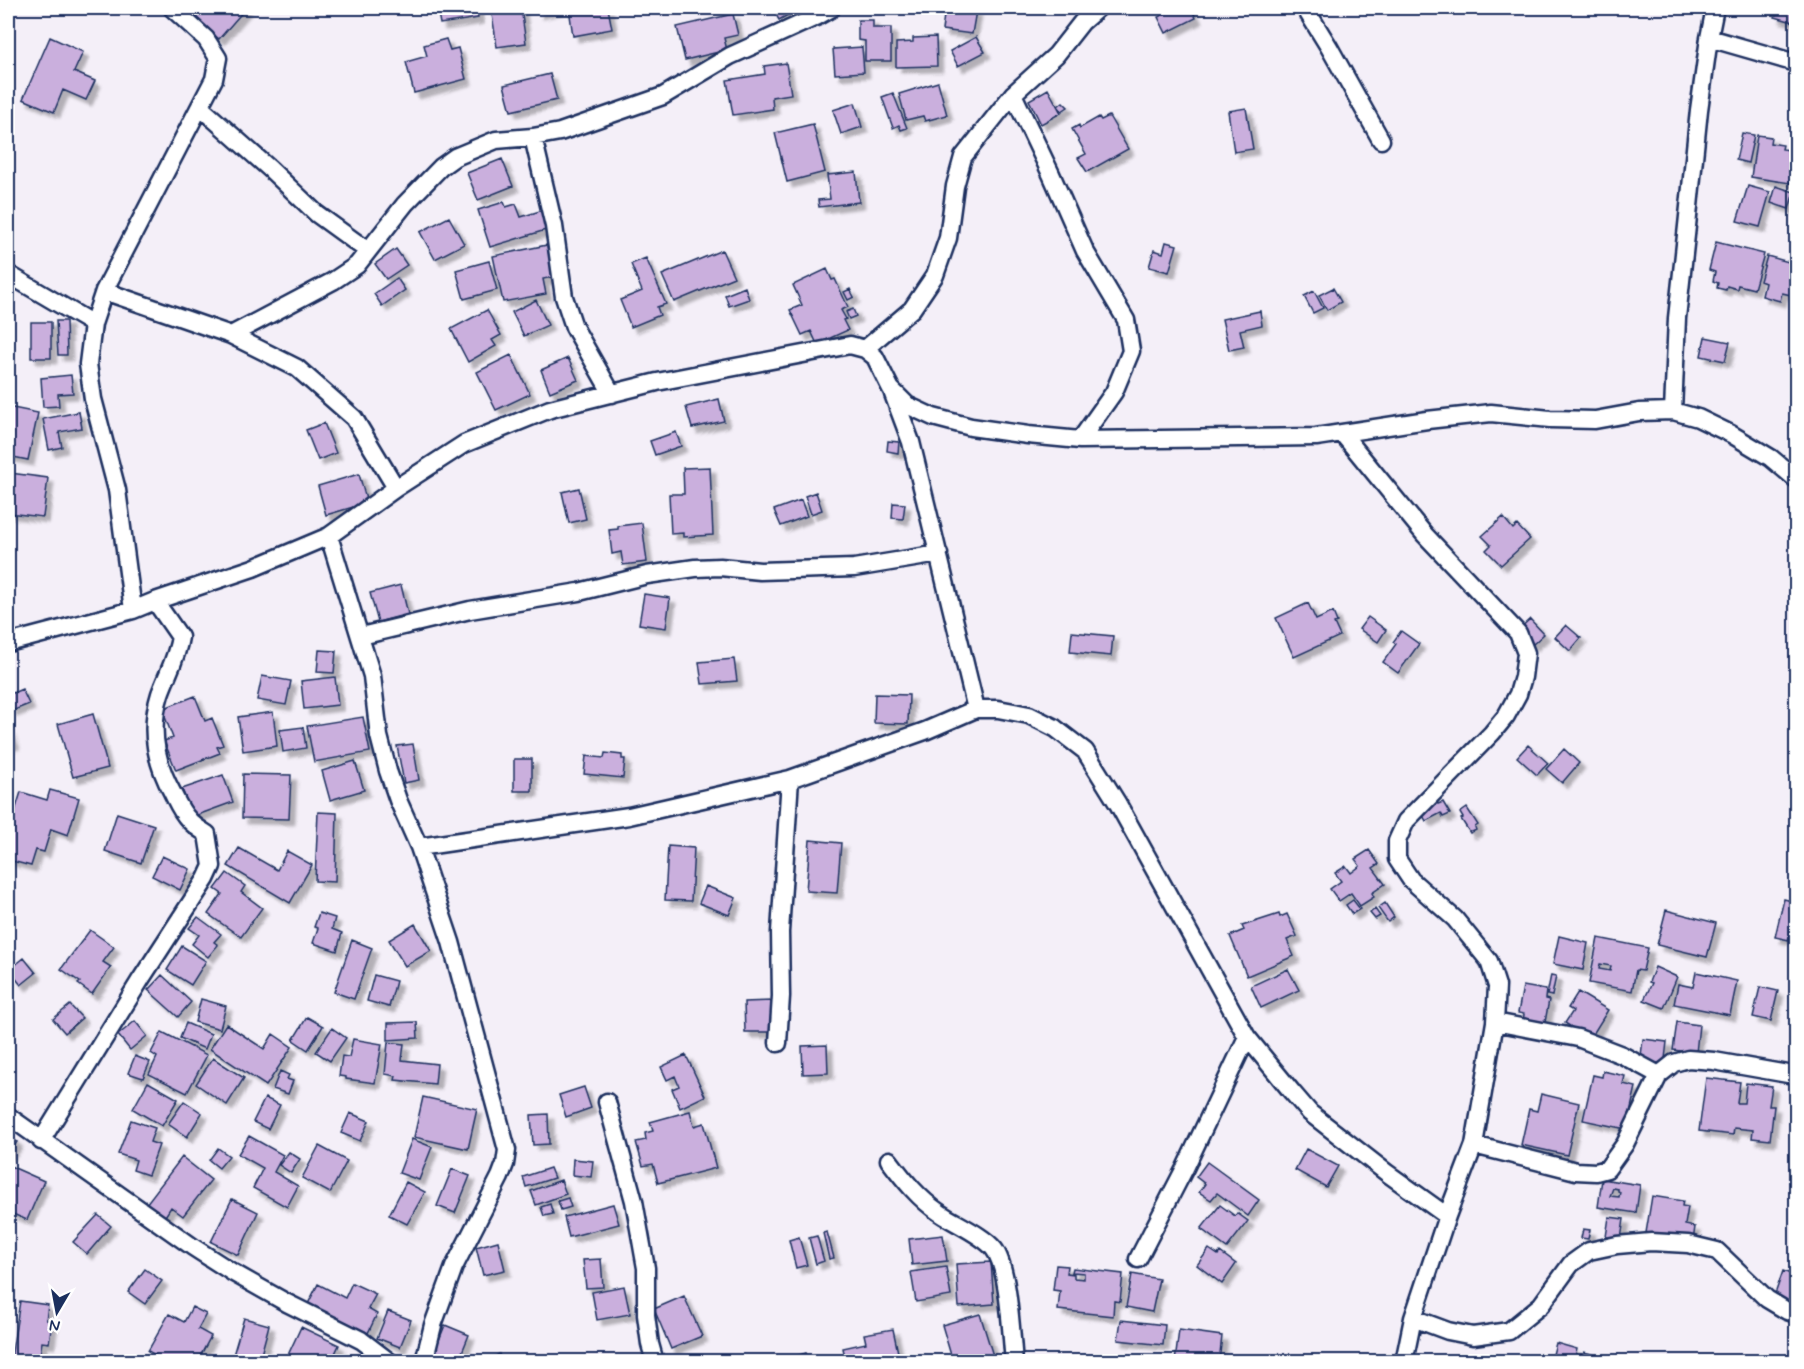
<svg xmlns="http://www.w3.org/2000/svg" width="1804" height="1369" viewBox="0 0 1804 1369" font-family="Mynerve,sans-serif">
	<defs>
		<filter id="shadow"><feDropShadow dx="5.5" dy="5.5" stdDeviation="1.5" flood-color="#0004"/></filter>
	</defs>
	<rect width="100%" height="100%" fill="#f4eff8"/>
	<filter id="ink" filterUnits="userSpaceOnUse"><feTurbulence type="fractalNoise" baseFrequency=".0167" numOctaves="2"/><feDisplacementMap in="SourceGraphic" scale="12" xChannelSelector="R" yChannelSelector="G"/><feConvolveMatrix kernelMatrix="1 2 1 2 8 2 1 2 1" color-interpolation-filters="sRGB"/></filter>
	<g filter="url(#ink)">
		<path fill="#caafdd" stroke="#1b2f5e" stroke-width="1.5" fill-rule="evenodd" filter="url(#shadow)" d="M191,8H246L219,39L188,12Z
			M437,8H477L478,18L440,24Z
			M491,8H521L526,43L497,47Z
			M537,8H558L538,13Z
			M569,8H608L612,29L573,36Z
			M772,8H800L779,20Z
			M945,8L976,11L972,34L942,30Z
			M1176,8H1191L1196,18L1166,33L1158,17Z
			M1778,8H1796L1793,22L1775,17Z
			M733,14L738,35L724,38L727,50L685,60L677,27Z
			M858,20H873V28H891V61H865V41L858,40Z
			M50,37L83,52L74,72L95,81L86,100L63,90L54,112L23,99Z
			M936,37L937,66L896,67V43L913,42V38Z
			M976,37L985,52L958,66L950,51Z
			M446,39L450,50L458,48L466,79L414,93L406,62L427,56L424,45Z
			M862,47L864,72L835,74L833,49Z
			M786,63L791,94L772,97L773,109L733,115L727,80L765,74L764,66Z
			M550,74L557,100L511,111L504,85Z
			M938,82L947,115L925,121L923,116L906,120L899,94Z
			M1048,89L1061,113L1041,124L1029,100Z
			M893,93L907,128L901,130L899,125L893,128L882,97Z
			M1063,102L1068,107L1062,111L1058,106Z
			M855,103L862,127L841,134L833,110Z
			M1246,108L1253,149L1234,152L1228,111Z
			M1109,116L1128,149L1087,172L1078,158L1086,154L1072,129L1079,125L1080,128L1099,117L1101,120Z
			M813,124L825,172L787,182L775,133Z
			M1742,133L1754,135L1748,163L1736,160Z
			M1757,135L1771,137L1770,143L1783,145L1782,149L1796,151V172L1792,171L1790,183L1751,177Z
			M502,159L513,186L478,200L467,173Z
			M856,172L859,202L819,207L818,200L830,199L827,175Z
			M1748,186L1770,192L1760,227L1737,221Z
			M1776,186L1794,192L1789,209L1771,203Z
			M504,202L506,207L516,204L521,217L543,210L549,229L490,247L478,210Z
			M449,217L464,244L435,259L420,232Z
			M1166,242L1177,245L1169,272L1149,267L1154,250L1163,253Z
			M1716,242L1764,254L1754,289L1738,285L1737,289L1727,286L1726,290L1717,288L1718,283L1713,281L1715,272L1709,270Z
			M547,245L553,277L543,279L546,294L503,302L493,256Z
			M396,249L407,265L386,279L375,264Z
			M722,250L734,277L674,302L662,275Z
			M1767,256L1796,264V289H1793L1791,295L1782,293L1780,301L1762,296L1765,283L1760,281Z
			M646,258L666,304L657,307L660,315L631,327L620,300L642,291L631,264Z
			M489,261L497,290L464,299L456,270Z
			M827,269L832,280L835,279L848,307L841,310L846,319L843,320L848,330L817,344L811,331L802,335L790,310L802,305L793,285Z
			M397,278L405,290L382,306L374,294Z
			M745,287L749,299L729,306L725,295Z
			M1333,288L1341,302L1327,310L1319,295Z
			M850,289L854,297L848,300L844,292Z
			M1314,291L1323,308L1313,313L1304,296Z
			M536,300L548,325L524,336L512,312Z
			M853,309L856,316L849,319L846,312Z
			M487,310L501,335L492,340L496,346L468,362L451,329Z
			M1260,311L1262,325L1240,330L1244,347L1229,350L1222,319Z
			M56,321H66L67,355H58Z
			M31,322H51V358H31Z
			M1705,337L1730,342L1725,361L1701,356Z
			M511,355L530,394L496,410L477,372Z
			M568,358L578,380L550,392L541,370Z
			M71,375L73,393L58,394L59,406L43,407L41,378Z
			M719,399L724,421L692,428L686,407Z
			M8,407L38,413L28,460L8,456Z
			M79,412L82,428L59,432L62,447L49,450L43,419Z
			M324,423L336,453L318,460L306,430Z
			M676,432L681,446L655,455L650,441Z
			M888,441L899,442L898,453L887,451Z
			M710,467L713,535L683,537V533L671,534L669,494H684L683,468Z
			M10,473L48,478L43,517L8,513V494Z
			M359,474L367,503L326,515L318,486Z
			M579,488L586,519L569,523L562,492Z
			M816,492L822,510L811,514L805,496Z
			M801,500L807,516L781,526L774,510Z
			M893,503L905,504L903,519L892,518Z
			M1503,517L1513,529L1517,525L1530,539L1501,565L1486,550L1491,545L1482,536Z
			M642,523L647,562L623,565L621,552L612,554L609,530L618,529V526Z
			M401,585L408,614L378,622L370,593Z
			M644,594L670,598L666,628L639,624Z
			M1308,603L1316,620L1333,612L1337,622L1334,623L1340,636L1294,657L1276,618Z
			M1368,617L1386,630L1378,642L1359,629Z
			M1530,619L1544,634L1532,645L1518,630Z
			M1566,625L1581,638L1570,651L1555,637Z
			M1401,631L1419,644L1398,673L1383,662L1396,644L1393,642Z
			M1072,632L1113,636L1111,656L1070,652Z
			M319,650L336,651L334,673L317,672Z
			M734,659L737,681L702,684L699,662Z
			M262,676L291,681L286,705L257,700Z
			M335,677L338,705L304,709L301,681Z
			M22,689L29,704L12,711L8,701V695Z
			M875,694L909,695L908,724L874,723Z
			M195,696L205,721L212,718L223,745L217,747L220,753L176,770L164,741L173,738L162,709Z
			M273,712L277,746L243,751L238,717Z
			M93,714L108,768L73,777L58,724Z
			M363,717L370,752L314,762L307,726Z
			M303,727L306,748L283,752L280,730Z
			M8,729L14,743L8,745Z
			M413,744L419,780L404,783L397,746Z
			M1528,745L1548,763L1537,775L1517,757Z
			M1564,749L1579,763L1562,783L1546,769Z
			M605,753L622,755V759H625L623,778L584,774L586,756L604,758Z
			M514,759H532V791H514Z
			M355,761L364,790L330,800L322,771Z
			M243,774L291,775L289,819L242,818Z
			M223,775L233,802L192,817L182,789Z
			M50,790L79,798L68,835L51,829L44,852L36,850L31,866L8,860V833L21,792L47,800Z
			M1436,801L1438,804L1443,802L1450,814L1443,817L1441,813L1426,821L1420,810Z
			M1467,808L1478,825L1475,827L1476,830L1470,833L1461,819L1463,818L1460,813Z
			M318,812L337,813L335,882L315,881Z
			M117,813L154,825L141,863L105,851Z
			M810,840L841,843L837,893L806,891Z
			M668,846L694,848L691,901L665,900Z
			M239,848L277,870L287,851L312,865L290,903L228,866Z
			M1369,850L1379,864L1373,868L1385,884L1372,893L1374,897L1360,906L1351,893L1339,901L1330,889L1341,881L1335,873L1346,866L1351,873L1360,866L1355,859Z
			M162,856L190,869L180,890L152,876Z
			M227,873L245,886L241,892L262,908L241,937L208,914L222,894L215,889Z
			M706,886L736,898L729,915L699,903Z
			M1784,899L1796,902L1789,940L1775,937Z
			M1353,900L1360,909L1352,914L1346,905Z
			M1385,903L1394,917L1388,922L1378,908Z
			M1375,909L1380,916L1375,919L1370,913Z
			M1666,910L1716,923L1707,957L1657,945Z
			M319,913L335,918L332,929L342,933L337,951L313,943L318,928L314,927Z
			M1279,914L1280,917L1287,914L1297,936L1287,940L1294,956L1247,976L1230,936L1244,930L1242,926Z
			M198,917L221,934L214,942L218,945L208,957L192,944L199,935L189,928Z
			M415,924L431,951L405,966L389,940Z
			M90,930L114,947L103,962L111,967L92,994L78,984L80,982L61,969Z
			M1559,936L1588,943L1583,970L1553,964Z
			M1598,938L1648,948L1643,971L1636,970L1632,991L1589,983ZM1600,964L1611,966L1610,971L1599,969Z
			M352,940L372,948L354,999L334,992Z
			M182,946L206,961L191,985L167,970Z
			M24,958L36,973L21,985L9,970Z
			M1655,967L1677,977L1664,1008L1644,1000L1652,983L1649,982Z
			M1288,969L1299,990L1261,1008L1251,986Z
			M1696,972L1737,981L1730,1015L1674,1004L1678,984L1693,987Z
			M162,975L191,1002L178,1017L148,990Z
			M374,975L396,981L389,1007L367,1001Z
			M1551,975L1556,976L1552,996L1547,995Z
			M1523,986L1546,990L1545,999L1549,1000L1544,1028L1523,1024L1524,1014L1518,1013Z
			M1760,987L1778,991L1771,1021L1753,1017Z
			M1578,992L1608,1010L1590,1039L1565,1023L1573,1011L1568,1008Z
			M201,999L226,1006L220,1029L195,1022Z
			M772,1001L773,1032H745L744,1002Z
			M70,1005L82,1018L65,1033L53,1019Z
			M307,1017L323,1026L308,1050L293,1040Z
			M135,1021L147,1036L130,1050L118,1035Z
			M417,1022L418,1038L388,1040V1023Z
			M1677,1022L1699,1025L1696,1053L1673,1050Z
			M186,1023L211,1034L205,1049L180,1038Z
			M226,1024L264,1049L273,1034L292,1047L266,1086L210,1049Z
			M332,1028L346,1038L330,1061L316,1052Z
			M162,1032L207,1055L187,1093L149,1074L157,1057L151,1053Z
			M353,1039L382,1044L375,1083L346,1079V1077L339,1076L342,1056L349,1057Z
			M1643,1039L1667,1042L1664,1067L1640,1064Z
			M388,1042L404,1044L402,1060L437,1064L435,1084L395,1080L396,1076L385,1074Z
			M827,1045L828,1073L803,1074L802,1046Z
			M686,1055L705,1096L680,1108L672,1089L679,1086L675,1076L667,1080L661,1067Z
			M135,1056L150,1062L143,1078L128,1073Z
			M213,1058L244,1078L227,1105L196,1084Z
			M280,1071L289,1075L287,1079L293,1081L288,1094L273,1089Z
			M1603,1071L1625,1076L1623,1084L1636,1087L1626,1129L1583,1120L1593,1075L1602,1077Z
			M1706,1078L1740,1082L1737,1103H1744L1746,1083L1772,1086L1769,1106H1774L1770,1140L1752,1138L1753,1130L1734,1128L1733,1135L1699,1131Z
			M148,1082L178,1099L162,1126L133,1109Z
			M584,1087L591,1108L566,1117L559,1095Z
			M1541,1094L1579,1103L1567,1155L1521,1145L1529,1109L1537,1111Z
			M423,1097L477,1109L468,1149L414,1137Z
			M265,1098L280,1105L268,1129L253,1122Z
			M184,1101L202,1113L187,1137L168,1124Z
			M690,1111L694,1126L704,1123L716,1168L658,1183L653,1164L643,1166L636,1142L646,1140L645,1133L653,1131L650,1122Z
			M350,1113L369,1121L360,1141L341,1133Z
			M548,1114L549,1144L533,1145L531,1115Z
			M131,1120L155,1128L150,1142L159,1145L148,1175L133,1170L136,1160L118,1154Z
			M8,1135L17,1142L8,1155Z
			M249,1136L283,1155L274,1172L298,1186L287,1207L253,1188L263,1168L238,1154Z
			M412,1139L432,1147L419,1180L399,1173Z
			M319,1146L347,1161L330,1193L302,1178Z
			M218,1148L229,1156L219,1168L209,1160Z
			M1306,1149L1338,1166L1326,1187L1295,1170Z
			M289,1152L300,1159L291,1173L279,1165Z
			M182,1157L211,1180L183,1216L171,1207L164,1218L146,1204Z
			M573,1159L593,1161L591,1177L572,1175Z
			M1207,1162L1259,1200L1248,1216L1217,1193L1211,1200L1199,1192L1205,1184L1196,1177Z
			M10,1166L44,1181L27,1220L8,1212V1173Z
			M550,1168L554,1178L526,1187L523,1177Z
			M452,1169L470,1176L455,1213L437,1206Z
			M1602,1179L1640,1185L1636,1213L1598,1207ZM1613,1188L1618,1189V1191L1620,1192L1619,1197L1610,1196Z
			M561,1180L566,1194L536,1205L531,1191Z
			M406,1182L425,1192L407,1224L389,1215Z
			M1652,1196L1683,1201L1682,1206L1688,1207L1685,1225L1695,1227L1693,1241L1646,1233Z
			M568,1198L571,1207L561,1210L558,1201Z
			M232,1199L258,1212L238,1255L211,1242Z
			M550,1204L553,1214L544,1216L541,1207Z
			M613,1204L619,1224L569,1237L564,1217Z
			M1220,1205L1235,1216L1237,1213L1248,1221L1227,1248L1201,1229Z
			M98,1215L111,1226L87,1254L73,1242Z
			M1609,1217L1624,1219L1621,1239L1606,1237Z
			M1583,1229L1590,1230L1588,1239L1581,1238Z
			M827,1232L834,1258L829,1259L823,1233Z
			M943,1235L947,1261L912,1265L909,1239Z
			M817,1236L824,1261L816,1264L809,1238Z
			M799,1237L807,1265L796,1268L789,1240Z
			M498,1241L505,1270L483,1275L476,1247Z
			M1209,1249L1218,1255L1220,1252L1236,1264L1222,1284L1197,1265Z
			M601,1259L603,1287L586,1288L583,1260Z
			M991,1262L994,1304L959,1307L956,1264Z
			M1056,1265L1068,1266L1067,1273L1074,1274V1278L1084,1279V1273L1072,1272L1073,1268L1123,1274L1120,1302L1114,1301L1113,1316L1058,1310L1060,1291L1053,1290Z
			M946,1267L951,1296L916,1302L911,1272Z
			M145,1269L162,1281L145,1304L128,1292Z
			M1783,1271L1796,1276V1305L1774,1297Z
			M1132,1274L1159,1279L1152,1312L1126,1307Z
			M352,1283L376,1294L368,1309L377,1314L368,1333L308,1304L318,1284L345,1298Z
			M624,1286L630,1314L597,1320L592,1292Z
			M684,1296L702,1336L671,1349L654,1309Z
			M20,1301L48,1305L46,1320L52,1321L49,1343L42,1342L39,1362L11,1359Z
			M192,1307L206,1314L198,1329L211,1336L197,1362H167L148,1351L169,1314L184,1322Z
			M388,1311L411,1320L400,1347L377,1338Z
			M980,1314L994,1359L985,1362H953L942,1325Z
			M244,1318L269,1325L259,1362H231Z
			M1121,1320L1165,1325L1163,1345L1118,1340Z
			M445,1325L469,1335L458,1362L434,1353Z
			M301,1327L339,1345L331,1362H301L288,1355Z
			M893,1329L900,1362H846L843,1348L866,1343L864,1334Z
			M1179,1330L1222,1336L1219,1362H1175Z
			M1556,1343L1577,1349L1574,1362H1551Z
			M1584,1352L1599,1356L1598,1362H1582Z
			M806,1353L809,1362H795L793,1357Z
			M499,1354L503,1362H485Z
			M1081,1359V1362H1043V1361Z"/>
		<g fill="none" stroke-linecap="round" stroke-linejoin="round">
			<g stroke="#1b2f5e" stroke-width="21">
				<path id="street" d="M1305,8L1329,47L1381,140
					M1709,38L1796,63
					M1013,94L1051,174L1085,251L1126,320L1131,351L1114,392L1080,440
					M200,107L270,169L317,214L368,251
					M533,137L554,226L564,297L574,327L612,394
					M8,274L93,324
					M104,291L231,335L297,368L354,418L396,488
					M231,335L333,281L357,265L405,204L441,167L455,157L496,140L533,137L560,132L663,96L730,56L816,17L832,8
					M865,349L912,309L935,275L948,238L955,186L963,157L1013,94L1056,55L1082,22L1098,8
					M893,394L911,442L976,709
					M1673,411L1677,318L1687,226L1699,110L1709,38L1715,8
					M1342,433L1425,535L1518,633L1526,653L1523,677L1518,694L1506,716L1492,733L1406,821L1397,841V859L1411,880L1455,919L1489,961L1497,986L1495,1022L1474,1145L1447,1216L1413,1318L1404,1362
					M329,536L372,676L379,736L388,771L398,800L419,847L451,942L507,1150L505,1164L500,1177L454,1267L433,1325L424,1362
					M133,610L117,490L93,399L88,364L93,324L104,291L214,79L218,58L206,39L172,8
					M361,636L470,610L579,592L647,575L695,568L720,567L760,571L854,568L939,554
					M8,643L133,610L155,601L253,568L329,536L396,488L464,444L550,409L657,382L850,345L865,349L875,357L891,389L907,405L933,417L971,427L1028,435L1080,440L1316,437L1427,420L1491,413L1550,419L1595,420L1639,412L1673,411L1698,418L1731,434L1771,458L1796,479
					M419,847L629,816L790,779L925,731L976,709H998L1029,715L1055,728L1085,751L1118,804L1247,1037L1292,1092L1310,1113L1387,1173L1447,1216
					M1495,1022L1578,1038L1622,1055L1659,1075
					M778,1043L781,996L780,932L790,779
					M607,1102L634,1201L646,1268V1315L650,1344L655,1362
					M8,1116L193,1247L232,1272L287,1303L361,1340L390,1362
					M41,1141L141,979L206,879L212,866L207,834C201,830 194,826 189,820C181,812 177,802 172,792C155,761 149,729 160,694C167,674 177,658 180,637L155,601
					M1474,1145L1576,1171L1596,1172L1607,1169L1625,1144L1659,1075L1674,1063L1688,1059L1714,1061L1788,1074
					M889,1160C904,1180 919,1199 940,1213C954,1223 983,1235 994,1249C1009,1268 1011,1334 1014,1362
					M1138,1259L1185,1168L1247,1037
					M1413,1318L1448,1331L1473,1336L1509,1331L1541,1305L1571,1264L1589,1251L1617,1245L1651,1242L1688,1244L1717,1251L1767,1299L1787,1311L1796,1314"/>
			</g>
			<use href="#street" stroke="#fff" stroke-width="16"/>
		</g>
	</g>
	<rect width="1804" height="1369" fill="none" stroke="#fff" stroke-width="30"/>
	<rect x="15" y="15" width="1774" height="1339" fill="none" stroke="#1b2f5e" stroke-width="2" filter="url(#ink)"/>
	<g transform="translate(57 1312) rotate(190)" stroke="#ffffff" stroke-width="4.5" paint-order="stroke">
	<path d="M0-4.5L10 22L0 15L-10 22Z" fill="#1b2f5e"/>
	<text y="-9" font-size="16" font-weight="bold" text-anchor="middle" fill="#1b2f5e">N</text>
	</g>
</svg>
